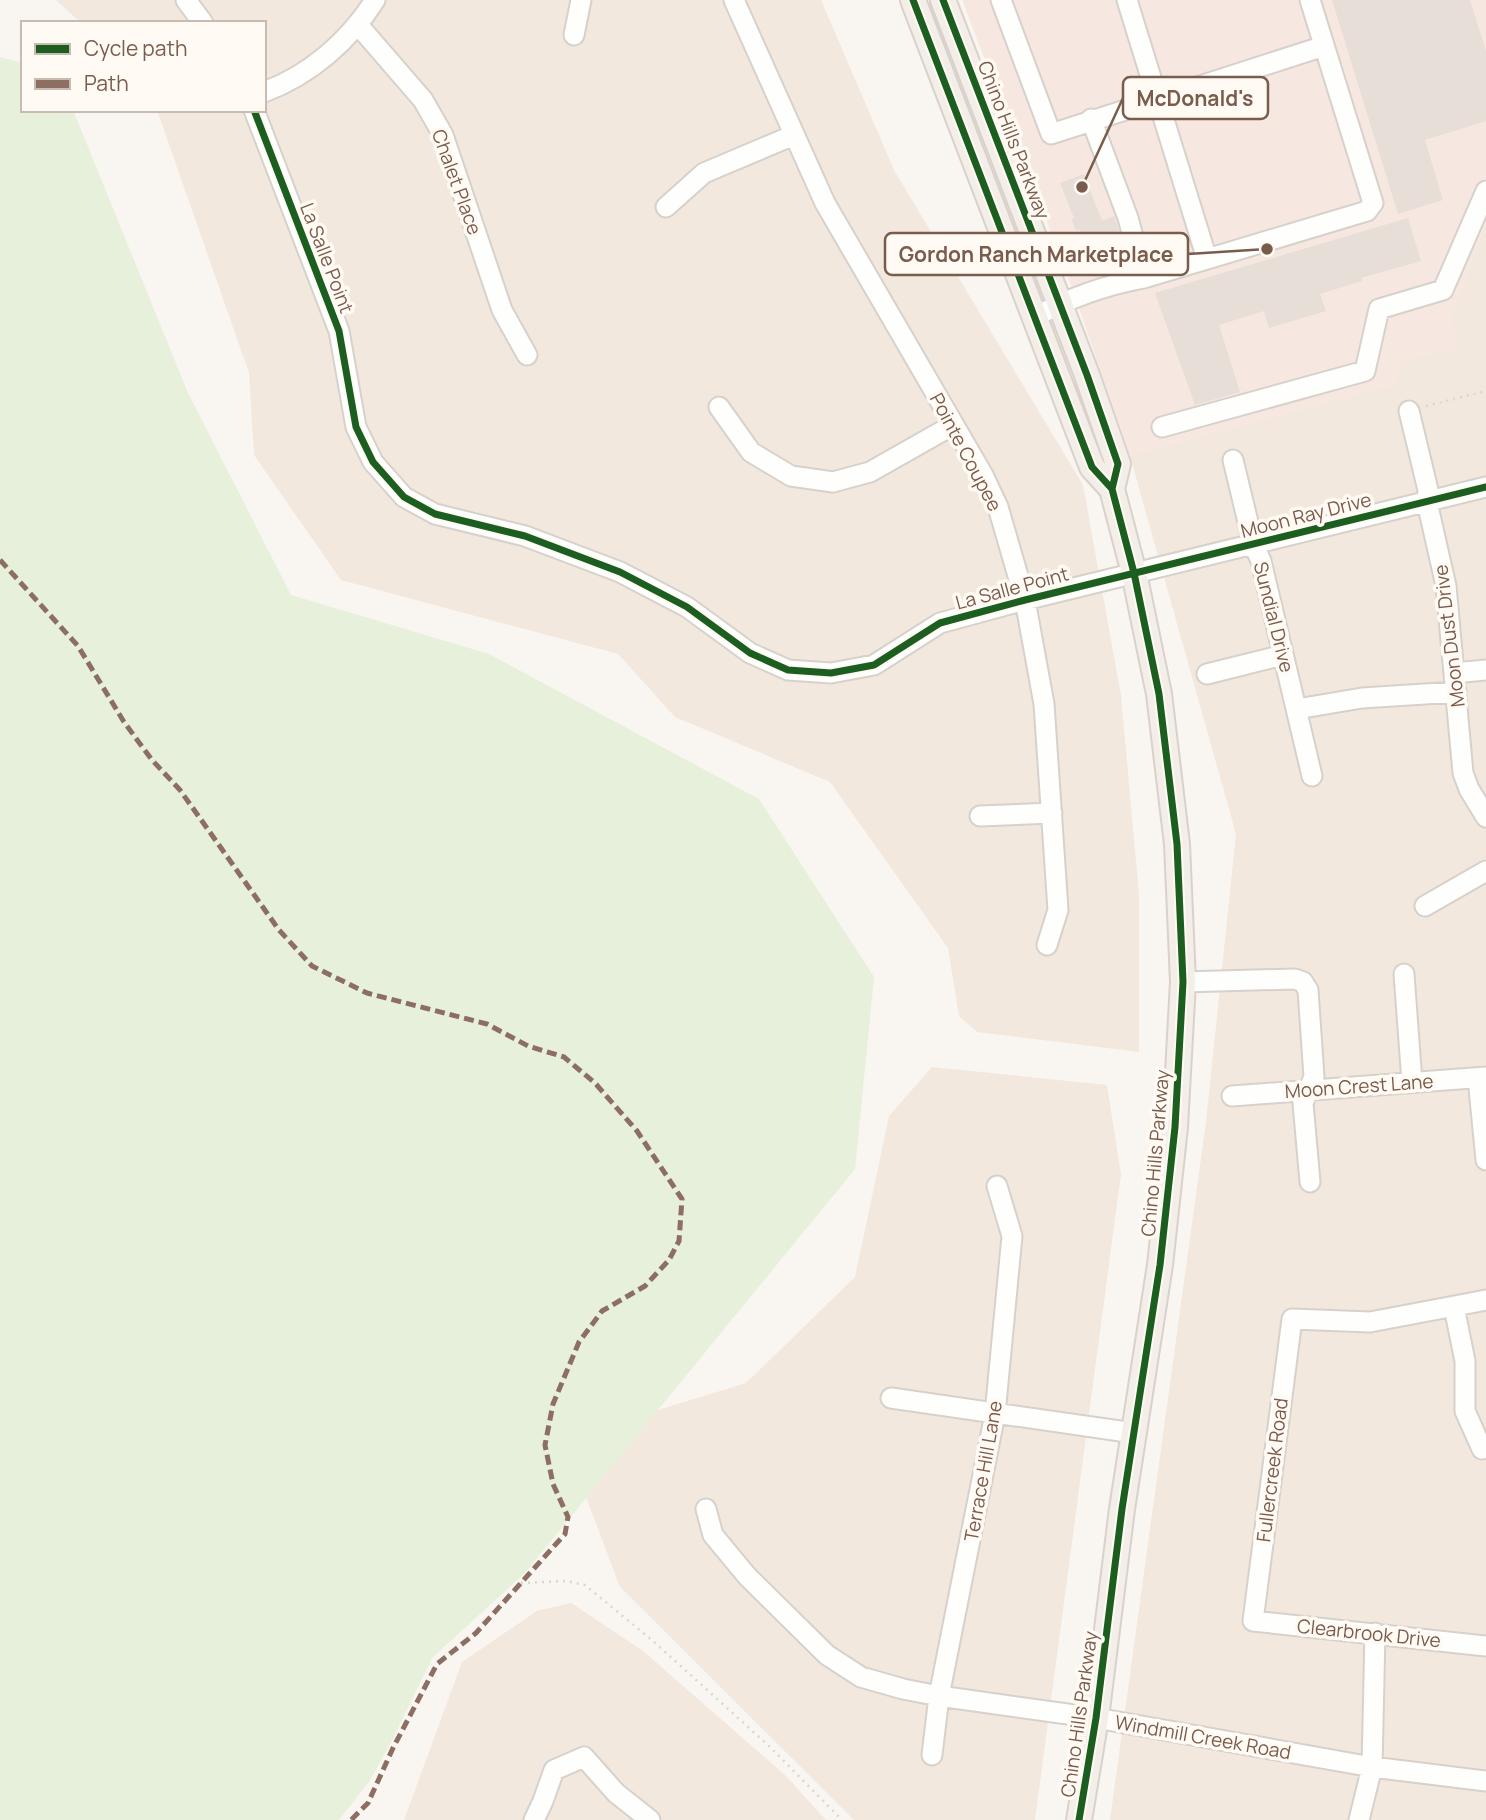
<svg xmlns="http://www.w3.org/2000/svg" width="1486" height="1820" viewBox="0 0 1486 1820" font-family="Manrope,sans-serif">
	<rect width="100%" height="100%" fill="#f9f5f0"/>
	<path fill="#f2e8de" d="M56,0H821L894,170L1083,485L1121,695L1139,895V1052L977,1032L959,1016L948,948L830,782L675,717L618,654L341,580L254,455L249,373L157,110H264V23H81Z
		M1486,223V1820H1110L1206,1122L1236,834L1130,456L1403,360L1457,348L1450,312L1456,302Z
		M932,1067L1107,1085L1121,1174L1035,1820H854L620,1587L586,1497L658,1410L746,1383L855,1277L889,1116Z
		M571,1603L643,1651L785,1775L826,1820H404L462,1662L537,1611Z"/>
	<path fill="#f6e8e1" d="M962,0H1486V223L1456,302L1450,312L1457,348L1403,360L1395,385L1130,456L1067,274Z"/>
	<path fill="#e7f0db" d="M0,57L23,63V110H73L188,393L291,595L489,654L759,799L874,977L855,1169L524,1574L433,1657L389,1746L369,1782L339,1820H0Z"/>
	<path fill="#e6ded7" d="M1332,0H1470L1486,51V121L1425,140L1443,200L1398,214Z
		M1084,174L1102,221L1114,216L1120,234L1086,247L1080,230L1076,231L1071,219L1074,218L1060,183Z
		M1408,218L1421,261L1361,278L1362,281L1320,294L1326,311L1269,328L1264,311L1219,325L1240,392L1195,405L1155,293Z"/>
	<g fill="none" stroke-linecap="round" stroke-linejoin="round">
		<g stroke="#d7d1cb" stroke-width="23">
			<path id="minor" d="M186,0L203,23
				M734,0L825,203L983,475L998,507L1025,600L1044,704L1058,910L1047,945
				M1001,0L1051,134L1324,46
				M1127,0L1207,259
				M359,26L423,100L443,135L502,310L527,355
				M574,35L581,0
				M264,92C310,75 349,41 375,0
				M254,110L339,331L356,427L373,462L404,497L435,514L525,536L620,572L687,607L750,653L788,670L831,673L874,665L940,623L1025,600L1486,487
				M1091,119L1128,218L1144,278
				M666,207L704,173L794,135
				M1035,317C1069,298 1106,285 1144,278L1367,211L1373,203L1310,0
				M719,407L751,452L791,476L833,482L870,472L953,425
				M1409,411L1428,490L1427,502L1446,586L1463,773L1469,789L1486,817
				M1162,427L1365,371L1379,309L1443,290L1486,191
				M1233,460L1253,543L1261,561L1312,776
				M1454,673L1486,670
				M1207,674L1283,655
				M1297,709L1362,698L1456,692
				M980,816L1052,813
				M1425,906L1486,871
				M1404,974L1412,1082
				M1183,982L1295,979L1303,982L1308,990L1314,1077L1303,1103L1310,1182
				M1478,1078L1486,1160
				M1232,1096L1486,1077
				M1486,1300L1370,1322L1292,1319L1253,1621L1486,1646
				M1454,1307L1465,1361V1411L1482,1449
				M891,1398L1134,1433
				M706,1509L713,1535L747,1576L827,1655L861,1677L903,1689L939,1696L1096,1718L1372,1767L1486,1781
				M932,1755L939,1696L995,1414L1012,1236L997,1186
				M534,1820L543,1801L554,1770L584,1757L616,1793L650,1820
				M1359,1820L1372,1767L1375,1633"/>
		</g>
		<g stroke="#dad1cc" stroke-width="28">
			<path id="major" d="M913,0L1092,467L1112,489L1134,573L1159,694L1177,844L1183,982L1175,1127L1160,1265L1122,1509L1096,1718L1079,1820
				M943,0L1087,375L1118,464L1112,489"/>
		</g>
		<path stroke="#dcd5d0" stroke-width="2.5" stroke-dasharray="2 5" stroke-linecap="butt" d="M1426,406L1486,391
			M521,1583L566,1581L585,1585L653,1641L769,1746L842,1820"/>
		<use href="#minor" stroke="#fefefd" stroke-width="19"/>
		<use href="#major" stroke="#f3eee8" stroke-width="24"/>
		<path stroke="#8d6e63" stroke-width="5" stroke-dasharray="10 5" stroke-linecap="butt" d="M0,560L78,646L124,722L152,760L180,790L279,930L312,966L367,993L487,1024L528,1046L564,1057L595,1083L637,1131L682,1199L679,1241L669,1260L645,1286L602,1311L579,1342L553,1404L545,1445L553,1484L568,1517L565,1534L476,1633L437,1664L393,1748L368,1803L351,1820"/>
		<g stroke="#fffaf3" stroke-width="11">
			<path id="cycleway" d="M913,0L1092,467L1112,489L1134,573L1159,694L1177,844L1183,982L1175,1127L1160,1265L1122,1509L1096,1718L1079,1820
				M943,0L1087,375L1118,464L1112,489
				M254,110L339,331L356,427L373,462L404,497L435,514L525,536L620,572L687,607L750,653L788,670L831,673L874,665L940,623L1025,600L1486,487"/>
		</g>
		<use href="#cycleway" stroke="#1b5e20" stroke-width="7"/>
	</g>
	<g text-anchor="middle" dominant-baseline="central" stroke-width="7" stroke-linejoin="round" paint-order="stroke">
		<g font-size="19" fill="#7a5c4d" stroke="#fffaf3">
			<text transform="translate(1014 140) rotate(69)">Chino Hills Parkway</text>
			<text transform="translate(457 182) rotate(70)">Chalet Place</text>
			<text transform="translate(327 258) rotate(69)">La Salle Point</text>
			<text transform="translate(966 452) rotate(62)">Pointe Coupee</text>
			<text transform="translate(1306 515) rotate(-14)">Moon Ray Drive</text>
			<text transform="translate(1012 588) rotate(-15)">La Salle Point</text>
			<text transform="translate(1274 617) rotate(76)">Sundial Drive</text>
			<text transform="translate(1449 636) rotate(-97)">Moon Dust Drive</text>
			<text transform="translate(1359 1086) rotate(-4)">Moon Crest Lane</text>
			<text transform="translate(1155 1153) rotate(-85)">Chino Hills Parkway</text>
			<text transform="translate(1272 1470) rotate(-83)">Fullercreek Road</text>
			<text transform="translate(983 1471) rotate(-80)">Terrace Hill Lane</text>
			<text transform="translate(1369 1633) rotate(6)">Clearbrook Drive</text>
			<text transform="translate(1079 1714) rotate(-82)">Chino Hills Parkway</text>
			<text transform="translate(1203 1737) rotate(10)">Windmill Creek Road</text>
		</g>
	</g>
	<path fill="none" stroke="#7a5c4d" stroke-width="2.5" d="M1082 187L1123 98M1267 249L1188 254"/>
	<g fill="#7a5c4d" stroke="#fffaf3" stroke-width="2.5">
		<circle cx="1082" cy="187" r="7"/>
		<circle cx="1267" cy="249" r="7"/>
	</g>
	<g fill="#fffaf3" stroke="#7a5c4d" stroke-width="2.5">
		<rect x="1123" y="77" width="145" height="42" rx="7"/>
		<rect x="885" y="233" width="303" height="42" rx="7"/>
	</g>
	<g font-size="21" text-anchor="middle" font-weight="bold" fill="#7a5c4d">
		<text x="1195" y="106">McDonald's</text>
		<text x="1036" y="262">Gordon Ranch Marketplace</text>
	</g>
	<rect x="21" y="21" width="245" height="91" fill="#fffaf3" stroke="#cabbb1" stroke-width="2"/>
	<rect x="35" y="44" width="35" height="10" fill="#1b5e20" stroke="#cabbb1" stroke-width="2"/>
	<text x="84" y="56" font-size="21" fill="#7a5c4d">Cycle path</text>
	<rect x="35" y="79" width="35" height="10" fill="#8d6e63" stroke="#cabbb1" stroke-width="2"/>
	<text x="84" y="91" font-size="21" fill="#7a5c4d">Path</text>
</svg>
